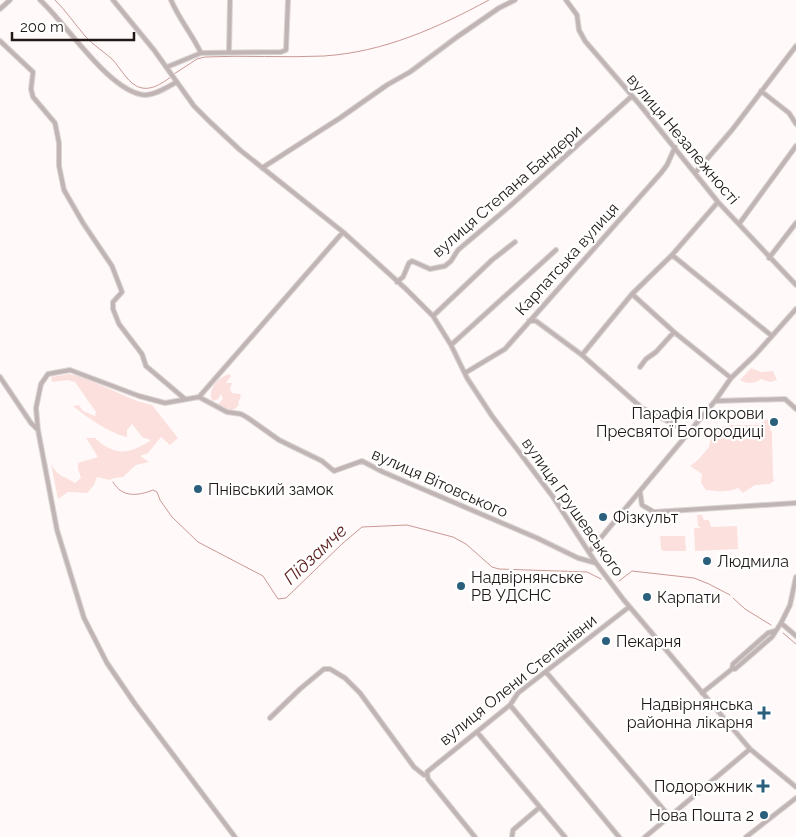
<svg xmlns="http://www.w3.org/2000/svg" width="796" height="837" viewBox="0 0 796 837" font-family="Raleway,sans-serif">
	<rect width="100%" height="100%" fill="#fffaf9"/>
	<path fill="#fce0dd" d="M751,368L761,372L773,371L777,380L770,382L761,379C754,384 747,384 740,380Z
		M69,374L82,377L137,401L152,405L178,438L170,445L161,437L148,453L140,456L149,462L136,465L123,477L114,478L110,480L97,477L94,485L87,493L68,492L58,499L51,464C59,478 63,475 75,483L81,478L78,469V463L98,457L86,438H95C114,456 129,455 151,440L142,437L132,424L127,430V437C111,434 85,416 73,406L79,405L83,411L95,416L96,412L75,382L67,380L52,382L51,377Z
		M229,374L231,376L226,383H232L230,389L232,393L240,394L241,397L238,402L239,404C235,413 224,410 218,404L223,399L221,394L218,399L213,401L211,398C210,386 218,378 229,374Z
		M767,419L771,422L770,429L772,432L773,479L775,480L770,484L755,485L743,493L738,488C727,493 718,491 706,490L701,483L702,474L690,466L698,460L709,447L711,437L718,428L730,425H758Z
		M697,515H702L704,520H709L711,527L737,526L738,549L695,551L694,528H701L698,526Z
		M660,536H685L686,551H663L661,549Z"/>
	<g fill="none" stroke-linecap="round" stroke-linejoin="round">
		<path stroke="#ca9894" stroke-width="1" d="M55,0C66,11 75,24 85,36C93,45 103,51 112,59C120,67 129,86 142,88C153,90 162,83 171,77
			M174,74L197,59L205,57C245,55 284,58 324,56C384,52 437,28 489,0
			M113,482C122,498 138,496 153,490L157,492L160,500L172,517L198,542L263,576L278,599L286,598L343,543L362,527L407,525L453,537L466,544L492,567L499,569L587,572L601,579
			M619,581L632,571L694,578L709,584L730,595
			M733,598L745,609L771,625
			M783,633L796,644"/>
		<g stroke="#dbd6d5" stroke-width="6">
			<path id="minor" d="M40,0C66,23 110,93 145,95C156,95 167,87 177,82
				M113,0L154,50L194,106L209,121L240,150L343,232L406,289L433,316L451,345L467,378L492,416L553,497L596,563L623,599L750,749L796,787
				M171,0C179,19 192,34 201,53
				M566,0L577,15L579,30L585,41L640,105L718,202L796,285
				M0,9L10,0
				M0,41L33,72L31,89L33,97L55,123L59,143V166L64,190L83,223L112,266L122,292L113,302V309L119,324L142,354L146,366L185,399
				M229,52L230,0
				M167,67L201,53L281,52L286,50L288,0
				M761,91L789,113L796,124
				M262,168L340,118L387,85L410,72L457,37L499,8L515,0
				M695,173L732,130L796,46
				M739,224L796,146
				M672,255L772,336
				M769,258L796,223
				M397,282L403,277L409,263L412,261L430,269L445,266L451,261L458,250L510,206L632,96
				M632,294L674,332L731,378
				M433,316L492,260L515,242
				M529,321H536L582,355L642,408L689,432
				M451,345L556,250
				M582,355L632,294L672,255L718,202
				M640,367L646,359L656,352L674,332
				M465,373L505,349L661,173L667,165L675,147
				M0,377L31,423L38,430
				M199,397L227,412L241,414L248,418L279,440L322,461L334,471L362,461L383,472L537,538L578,558L596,563
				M715,401L785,399L796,409
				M640,492L642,505L654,512L796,503
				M589,552L715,401L731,378L755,355L796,309
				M781,623L796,636
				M732,669L733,664L768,633L775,631
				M546,672L670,817
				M702,693L732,669H735L772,637L781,623L790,605L796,577
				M510,705L619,837
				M270,718L300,689L324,669H330L345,678L360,693L414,767L424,775
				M477,732L565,837
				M235,837L135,704L107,663L84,618L57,530L38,430L36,408L41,384L48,374L70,370L139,396L165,403L199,397L343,232
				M475,837L428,779L427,772L510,705L518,693L629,607
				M512,837L513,830L540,807
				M645,837L750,749
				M746,837L796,798"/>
		</g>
		<use href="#minor" stroke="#c0b5b4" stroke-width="4"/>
	</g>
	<g fill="#2b607c" stroke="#fff" stroke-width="2">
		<circle cx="774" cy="422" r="5"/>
		<circle cx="198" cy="489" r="5"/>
		<circle cx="603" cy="517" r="5"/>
		<circle cx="707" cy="561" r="5"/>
		<circle cx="461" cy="586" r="5"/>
		<circle cx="647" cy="597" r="5"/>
		<circle cx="606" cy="641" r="5"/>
		<path d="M761.5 705.5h5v5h5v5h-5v5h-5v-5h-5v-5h5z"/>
		<path d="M760.5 778.5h5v5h5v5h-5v5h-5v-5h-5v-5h5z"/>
		<circle cx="764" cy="815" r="5"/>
	</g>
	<g text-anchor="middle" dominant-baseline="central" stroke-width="4.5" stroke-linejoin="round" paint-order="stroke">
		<g font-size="16" fill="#211817" stroke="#fff">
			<text transform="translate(683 139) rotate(50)">вулиця Незалежності</text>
			<text transform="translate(507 191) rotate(-41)">вулиця Степана Бандери</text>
			<text transform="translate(567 259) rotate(-48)">Карпатська вулиця</text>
			<text transform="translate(440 483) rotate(24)">вулиця Вітовського</text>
			<text transform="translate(573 507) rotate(55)">вулиця Грушевського</text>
			<text transform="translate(518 680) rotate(-39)">вулиця Олени Степанівни</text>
		</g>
		<g font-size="16" fill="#211817" stroke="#fff" text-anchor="start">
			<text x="764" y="413" text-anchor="end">Парафія Покрови<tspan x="764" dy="18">Пресвятої Богородиці</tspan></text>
			<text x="208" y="489">Пнівський замок</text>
			<text x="613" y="517">Фізкульт</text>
			<text x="717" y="561">Людмила</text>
			<text x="471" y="577">Надвірнянське<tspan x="471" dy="18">РВ УДСНС</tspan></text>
			<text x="657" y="597">Карпати</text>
			<text x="616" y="641">Пекарня</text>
			<text x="753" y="704" text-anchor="end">Надвірнянська<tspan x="753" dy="18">районна лікарня</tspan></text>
			<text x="753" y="786" text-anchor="end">Подорожник</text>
			<text x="754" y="815" text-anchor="end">Нова Пошта 2</text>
		</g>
		<g font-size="18" font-style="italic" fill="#5b1d1d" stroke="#fff">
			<text transform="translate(315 554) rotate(-43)">Підзамче</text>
		</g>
	</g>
	<path d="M12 32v8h122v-8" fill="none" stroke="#211817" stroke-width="2.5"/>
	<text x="20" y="32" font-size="15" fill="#211817" stroke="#ffffff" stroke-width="4" paint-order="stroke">200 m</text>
</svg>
